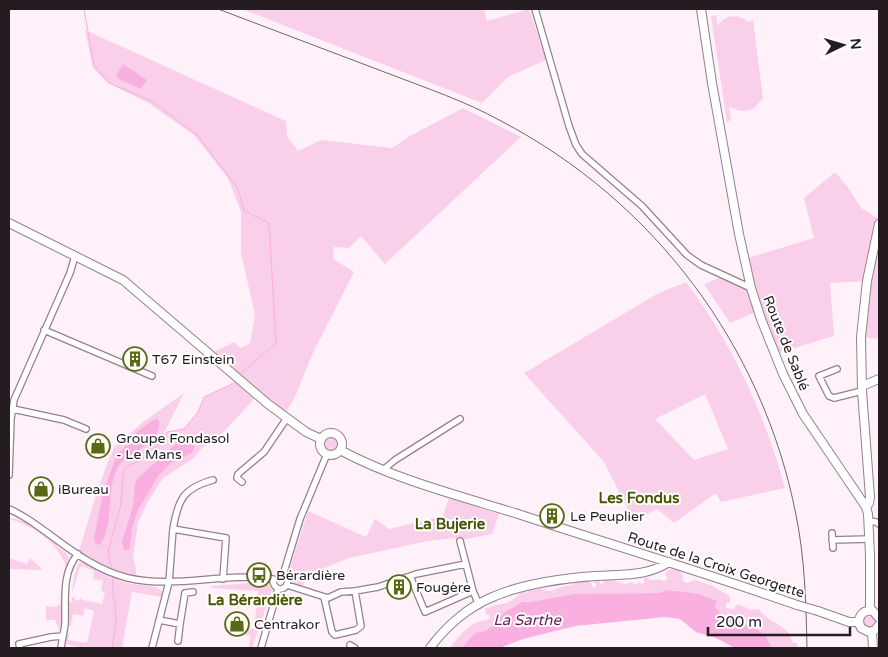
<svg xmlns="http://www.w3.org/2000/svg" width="888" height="657" viewBox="0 0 888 657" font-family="'Varela Round',sans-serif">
	<rect width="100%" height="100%" fill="#fff1f9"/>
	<path fill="#f9cfea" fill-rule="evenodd" d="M242,9H484L487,21L529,9L546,60L508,77L482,103Z
		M716,15L718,25C727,14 737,14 749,22L753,20L763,99C759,101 758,105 754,108C745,113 736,111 729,106L731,120L727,122L711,16Z
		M85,30L286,121L287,136L298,151L321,140L392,148L410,136L463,108L521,137L385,264L361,236L349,248L334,247L333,259L354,272L313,353L294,399L283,416L257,396L217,439L203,447L193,459L163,478L147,503L138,523L133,558L136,569V579L128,578L78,554L97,492L107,464L114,448L143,422L184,393L162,437L167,432L184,429L198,412L204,397L231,384L236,379L229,368L214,352L234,342L241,348L250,343L255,315L241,253V212L228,178L194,135L150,104L108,83L93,68Z
		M835,172L847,186L861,208L879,219V339L861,337L867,281L830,283L834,336L774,354L756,312L730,323L704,284L727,275L741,282L745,280L741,260L814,238L804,198Z
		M686,282C733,345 764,412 785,488L721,502L716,493L674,523L657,509L634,521L604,462L524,373L657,294ZM705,394L728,449L694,460L655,419Z
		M323 444a8 8 0 1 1 16 0a8 8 0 1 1-16 0Z
		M449,498L499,514L492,534L457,541L456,538L428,541L349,558L307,575L303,586L295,584L291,580L290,568L308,511L366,537L375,519L389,529L443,516Z
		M9,519C27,516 51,542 65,552L69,557L66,566C57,542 33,525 9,519Z
		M9,558L27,564L30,558L43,570L9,569Z
		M80,562C97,571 113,580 132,584C141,586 155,584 162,591V597L132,592L122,648H85L65,644L67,633L69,634L68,640L87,643L94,611L85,608L83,616L73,614L71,626L68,625L69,601L72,602V597H75V600L79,601L80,598L83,600L102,604L105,592L101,591L103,581L93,579L94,571L82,566L80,567L72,594C73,583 74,570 80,562Z
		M677,567L683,576V581L687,583L695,580L713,586L730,596V603H726V608L733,609L738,604L751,610L759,609C766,623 790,624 792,642L797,643L798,648H772L760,631L733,621L720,613L715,607L717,602L673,590L658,593L573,594L530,602L527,601L512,607L503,613L495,625L485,631L475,633L462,648H450C460,635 470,621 488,620L490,617L488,614L486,615L485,608L492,607L494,605C508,605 515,599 523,590L525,591L526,594L527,593V590L542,588L543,591H545L544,586L547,591C555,592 563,583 572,586V582H583L585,580H590L593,588L596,587V583H594V579H599L600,584L604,583L603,580C611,577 618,583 626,584L631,582L637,585L640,581L641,584L644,583V578L646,577L650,580H662L663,582L668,578L665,575L667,571Z
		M262,582L269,585L272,590L252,648H249L250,635H246L245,631L254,628L258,591L211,588V586Z
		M61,593H63L62,621L59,629L55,620H46V606L57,607V605H60Z
		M871,613L878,621L875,628L864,629L861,618Z"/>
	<path fill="#faafe1" d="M123,64L147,80L141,89L121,80L116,76Z
		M157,419L159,420C162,447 129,449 118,467C105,490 115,523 100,545L96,544L94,539L103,492L116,457L138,431L153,420Z
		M190,439L194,446L193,452L171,463L158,476L138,510L132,528L130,547L129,550H124L122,542L133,506L135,483L138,478L177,443L183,440Z
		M669,590L698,594L717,601L715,607L720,613L733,621L757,629L766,637L772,648H735L716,638L696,632L680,619L665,617L575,626L523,639L500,648H462L475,633L485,631L495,625L503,613L522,602H530L573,594L658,593Z"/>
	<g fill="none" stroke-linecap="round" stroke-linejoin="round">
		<path stroke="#faafe1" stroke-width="1" d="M84,9L94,65L109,83L152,101L197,135L238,189L244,211L269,223L276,343L241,373
			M112,570L109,559L108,552L121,504L123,472L126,467L141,460L157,446L167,432L184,429L198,412L204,397L232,384
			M112,648L116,625L115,603L113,595V576"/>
		<g stroke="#95808d" stroke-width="8">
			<path id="street" d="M535,9L569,126L576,145L582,154L642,206L687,255L701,265L751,288
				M44,330L152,376
				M837,369L819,376L829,396L834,398L862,391
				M13,409L64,420L86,429
				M383,470L395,460L460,419
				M9,475L11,419L14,400L70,273L75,256
				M242,482L237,478L238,474L264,452L287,418
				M9,509C21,514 31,521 42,529C68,548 95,570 128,578C176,589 225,572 273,579
				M869,521L876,522L879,524
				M173,529C178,500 183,488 213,480
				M832,533L833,548
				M832,540L870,539
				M460,541L473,591L479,605
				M283,575L300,519L327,454
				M410,576L425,612L473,591
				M273,579C273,592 287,592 288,580L283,575
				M287,585L328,598L341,592L355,591L378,587L416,574L466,564
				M324,597L332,632L335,635L356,630L361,626L355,591
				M159,620L180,624L185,593L193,592
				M178,641L180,624
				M350,645L355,648
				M20,648L19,644L51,637L63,636
				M61,648C62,640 64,632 65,624C66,601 61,573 78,554
				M152,648L169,582L173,529L226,538L223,579
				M261,648L278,589"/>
		</g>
		<g stroke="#95808d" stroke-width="10">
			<path id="secondary" d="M701,9L712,83L739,234L751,288L761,319L783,374L803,414L866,507L868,514L870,555V610
				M9,223L123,280L268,404L306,432L321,439
				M862,386L879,379
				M320 444a11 11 0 1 1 22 0a11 11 0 1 1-22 0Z
				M340,450C394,479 456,495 515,513C609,544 703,572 797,605
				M866,507L869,503L870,497L862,391L861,337L867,281L879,224
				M818,611L849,622H859
				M879,618L873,611C862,609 856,618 861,628L869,632L875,630L879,625
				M872,632L873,648
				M430,648C446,626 469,606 495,596C523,584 564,578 595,576C622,574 646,577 669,562"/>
		</g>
		<use href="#street" stroke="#fff" stroke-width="5.5"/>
		<use href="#secondary" stroke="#fff" stroke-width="8"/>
		<path stroke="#70666c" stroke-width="1" d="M218,9C274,30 331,52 387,73C426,88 465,101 501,121C654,201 763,346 796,515C805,559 806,604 807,648"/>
		<g stroke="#95808d" stroke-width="10" stroke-linecap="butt">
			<path id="secondary-bridge" d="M797,605L818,611"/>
		</g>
		<use href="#secondary-bridge" stroke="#fff" stroke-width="8"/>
	</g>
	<defs>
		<g id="building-ring" transform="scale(1.25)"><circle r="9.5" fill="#fff" stroke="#5a6a14" stroke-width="1.5"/><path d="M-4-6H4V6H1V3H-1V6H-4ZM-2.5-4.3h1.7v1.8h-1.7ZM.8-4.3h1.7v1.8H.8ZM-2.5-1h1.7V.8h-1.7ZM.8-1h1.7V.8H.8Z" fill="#5a6a14"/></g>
		<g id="shop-ring" transform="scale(1.25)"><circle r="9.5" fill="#fff" stroke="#5a6a14" stroke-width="1.5"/><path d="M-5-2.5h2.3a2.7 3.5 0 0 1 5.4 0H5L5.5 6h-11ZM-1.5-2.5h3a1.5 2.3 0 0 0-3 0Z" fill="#5a6a14"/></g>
		<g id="bus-ring" transform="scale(1.25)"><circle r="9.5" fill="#fff" stroke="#5a6a14" stroke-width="1.5"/><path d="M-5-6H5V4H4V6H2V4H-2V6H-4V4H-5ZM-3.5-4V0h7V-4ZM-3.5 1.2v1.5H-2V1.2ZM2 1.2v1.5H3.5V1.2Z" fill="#5a6a14"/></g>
	</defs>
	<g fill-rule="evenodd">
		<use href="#building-ring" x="135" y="359"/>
		<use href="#shop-ring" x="98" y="446"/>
		<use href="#shop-ring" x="41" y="489"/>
		<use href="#building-ring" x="552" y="516"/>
		<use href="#bus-ring" x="259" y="575"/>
		<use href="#building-ring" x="399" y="587"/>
		<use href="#shop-ring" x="237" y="624"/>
	</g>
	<g text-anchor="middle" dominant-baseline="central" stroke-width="4" stroke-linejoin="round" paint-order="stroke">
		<g font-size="14" fill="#241c21" stroke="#fff">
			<text transform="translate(786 343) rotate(68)">Route de Sablé</text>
			<text transform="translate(716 565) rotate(18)">Route de la Croix Georgette</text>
		</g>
		<g font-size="14" fill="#241c21" stroke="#fff" text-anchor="start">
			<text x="152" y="359">T67 Einstein</text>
			<text x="116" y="438">Groupe Fondasol<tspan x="116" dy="16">- Le Mans</tspan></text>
			<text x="58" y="489">iBureau</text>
			<text x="570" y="516">Le Peuplier</text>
			<text x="276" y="575">Bérardière</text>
			<text x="416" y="587">Fougère</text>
			<text x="254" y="624">Centrakor</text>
		</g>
		<g font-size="15" font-weight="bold" fill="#465400" stroke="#fff">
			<text x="639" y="498">Les Fondus</text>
			<text x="450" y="524">La Bujerie</text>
			<text x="255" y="600">La Bérardière</text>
		</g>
		<g font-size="15" font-style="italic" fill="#6d1958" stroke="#fff">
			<text x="527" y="620">La Sarthe</text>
		</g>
	</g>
	<rect width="888" height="657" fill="none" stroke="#241c21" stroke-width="20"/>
	<g transform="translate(843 45) rotate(85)" stroke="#ffffff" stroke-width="4" paint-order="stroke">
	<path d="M0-4L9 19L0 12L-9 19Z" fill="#241c21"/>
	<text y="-8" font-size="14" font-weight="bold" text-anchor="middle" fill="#241c21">N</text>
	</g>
	<path d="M708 627v8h142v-8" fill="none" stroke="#241c21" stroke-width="2.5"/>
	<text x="716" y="627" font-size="15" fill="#241c21" stroke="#ffffff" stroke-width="4" paint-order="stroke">200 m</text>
</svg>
